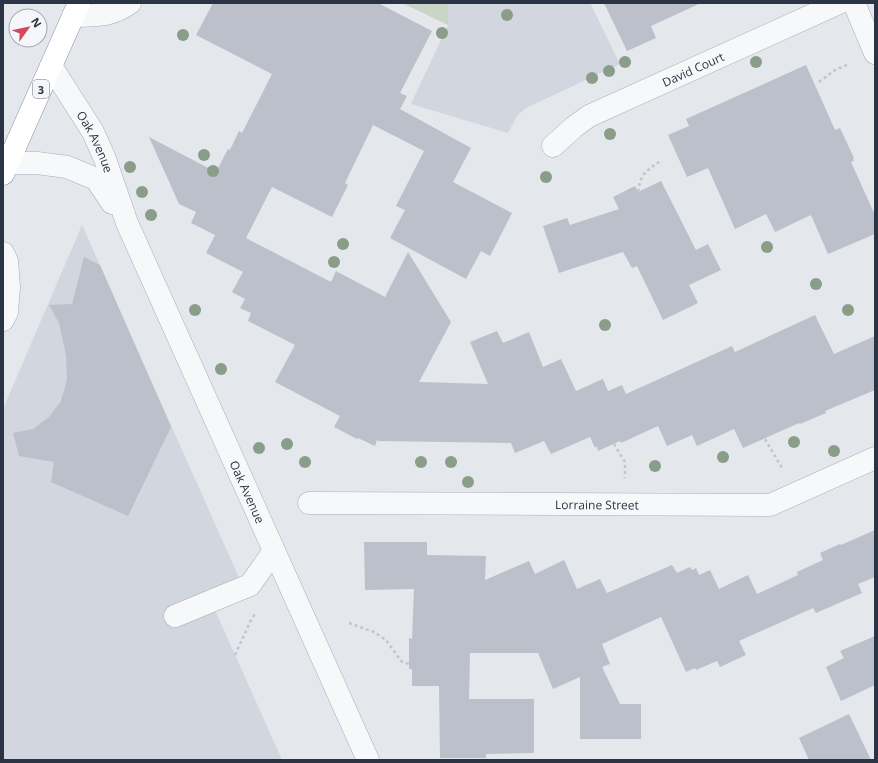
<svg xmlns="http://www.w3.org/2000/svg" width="878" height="763" viewBox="0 0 878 763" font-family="'Open Sans',sans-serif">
	<rect width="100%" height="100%" fill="#e4e7ec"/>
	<path fill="#d2d6de" d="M443,3H590L620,64L526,108L517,116L508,133L411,104L448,25Z
		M82,225L240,580L206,590L282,760H3V409Z"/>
	<path fill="#c9d6c5" d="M402,3H445L448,5V25Z"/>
	<path fill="#bbc0ca" d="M213,3H378L432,31L400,93L407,96L400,109L471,148L453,182L512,213L490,256L481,251L466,279L390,238L405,210L396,206L424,151L373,125L345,183L348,185L332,217L272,187L246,238L331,282L336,271L385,297L408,252L451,322L419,382L488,384L470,342L497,331L503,343L529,332L543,367L561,359L576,391L603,379L608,391L622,385L626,394L732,346L735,352L815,315L834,354L875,336V390L825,411L826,413L800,424L799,423L743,448L734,429L697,446L692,435L667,446L658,426L621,443L620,441L598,451L597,446L595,448L590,437L551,454L544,441L515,453L511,443L379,441L377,440L375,446L358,438L357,439L334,427L340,416L275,382L295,345L248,321L251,313L240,308L245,299L232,292L243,272L206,253L215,235L191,223L196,212L179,204L149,137L216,172L228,149L230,150L239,131L242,133L272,74L196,35Z
		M604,3H701L651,26L656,38L627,51Z
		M806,65L835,130L840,128L854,158L853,159L854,161L851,162L875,215V234L828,254L811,215L775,232L766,214L735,229L708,168L687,177L668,135L689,126L686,119Z
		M661,181L696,250L708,244L721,270L689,285L698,303L663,320L637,266L632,268L623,252L559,273L543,226L567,218L570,225L619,209L613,197L635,186L638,192Z
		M84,257L100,265L171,427L128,516L51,482L54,462L19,456L13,433L33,429L49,417L61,401L67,380L66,355L59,323L49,305L72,304Z
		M875,530V577L858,584L862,593L816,613L813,608L739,641L746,655L720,667L717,661L696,670L695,668L686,672L661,617L602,644L610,664L602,667L620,704H641V739H580V677L553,689L538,653H470L469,699H534V753L486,754V758H440L439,686H412V669H409V638L412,639L414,589L365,590L364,542H427V555L486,556L485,580L529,561L535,574L564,560L577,589L600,579L607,593L672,565L677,573L690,567L692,570L696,568L699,575L710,570L719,589L748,575L757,594L798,575L797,572L823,560L820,553L840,544L841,545Z
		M875,636V685L841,701L826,667L844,658L840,651Z
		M849,714L871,760H809L799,738Z"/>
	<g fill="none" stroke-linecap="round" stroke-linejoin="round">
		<g stroke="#a9aeb7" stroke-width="23">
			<g id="minor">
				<path d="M854,3L875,53"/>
				<path d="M73,16C95,15 111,17 130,3"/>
				<path id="s1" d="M51,66L93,132L105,159L127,223L368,760"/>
				<path id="s2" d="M553,146L574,127L589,116L839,3"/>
				<path d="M8,163H37L67,167L96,179L112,203"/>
				<path d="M3,253L7,261L9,287L7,312L3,320"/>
				<path id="s3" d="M309,503L770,505L875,458"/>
				<path d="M175,616L250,585L274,551"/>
			</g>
		</g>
		<g stroke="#8b94a3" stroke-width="23">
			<path id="highway" d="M3,174L79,3"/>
		</g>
		<path stroke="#c2c5cb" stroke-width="2.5" stroke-dasharray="3 3" stroke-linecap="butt" d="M819,82L835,70L849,64
			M638,192C642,173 642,174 659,162
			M765,439L782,468
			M614,444L625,462V478
			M349,623L374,632L386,640L401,661L409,664
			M235,655L250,622L256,612"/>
		<use href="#minor" stroke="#f7f8fa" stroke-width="22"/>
		<use href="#highway" stroke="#fff" stroke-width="22"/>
	</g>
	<g fill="#899d89">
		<circle cx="507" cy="15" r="6"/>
		<circle cx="442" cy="33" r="6"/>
		<circle cx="183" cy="35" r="6"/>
		<circle cx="625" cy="62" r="6"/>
		<circle cx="756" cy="62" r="6"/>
		<circle cx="609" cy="71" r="6"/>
		<circle cx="592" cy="78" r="6"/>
		<circle cx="610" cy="134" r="6"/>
		<circle cx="204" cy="155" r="6"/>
		<circle cx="130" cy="167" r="6"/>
		<circle cx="213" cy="171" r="6"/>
		<circle cx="546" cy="177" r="6"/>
		<circle cx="142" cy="192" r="6"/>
		<circle cx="151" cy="215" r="6"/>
		<circle cx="343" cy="244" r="6"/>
		<circle cx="767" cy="247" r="6"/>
		<circle cx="334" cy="262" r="6"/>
		<circle cx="816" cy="284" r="6"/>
		<circle cx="195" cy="310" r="6"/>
		<circle cx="848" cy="310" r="6"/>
		<circle cx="605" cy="325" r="6"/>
		<circle cx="221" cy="369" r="6"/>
		<circle cx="794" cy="442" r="6"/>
		<circle cx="287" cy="444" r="6"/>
		<circle cx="259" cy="448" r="6"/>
		<circle cx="834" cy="451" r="6"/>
		<circle cx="723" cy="457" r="6"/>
		<circle cx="305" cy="462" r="6"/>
		<circle cx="421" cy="462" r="6"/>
		<circle cx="451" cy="462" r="6"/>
		<circle cx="655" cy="466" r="6"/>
		<circle cx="468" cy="482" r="6"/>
	</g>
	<g text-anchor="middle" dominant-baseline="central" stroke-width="3.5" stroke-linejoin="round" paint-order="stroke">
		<rect fill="#f4f6f9" stroke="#676e7b" stroke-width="1" x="33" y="80" width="16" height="18" rx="3"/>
		<g font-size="11" font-weight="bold" fill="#2b3445">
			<text x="41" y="89">3</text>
		</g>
		<g font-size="12" fill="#2b3445" stroke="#f4f6f9">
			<text stroke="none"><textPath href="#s2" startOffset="161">David Court</textPath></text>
			<text stroke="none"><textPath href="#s1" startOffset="88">Oak Avenue</textPath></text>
			<text stroke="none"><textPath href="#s1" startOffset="470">Oak Avenue</textPath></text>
			<text stroke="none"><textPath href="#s3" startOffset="288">Lorraine Street</textPath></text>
		</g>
	</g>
	<rect width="878" height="763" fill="none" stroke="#2b3445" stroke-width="8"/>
	<g transform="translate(28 28) rotate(57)"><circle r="19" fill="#f4f6f9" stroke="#a4a8b1"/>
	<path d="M0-3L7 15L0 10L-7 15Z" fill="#d1495b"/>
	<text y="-6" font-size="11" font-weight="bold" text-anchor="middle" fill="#2b3445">N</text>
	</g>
</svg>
